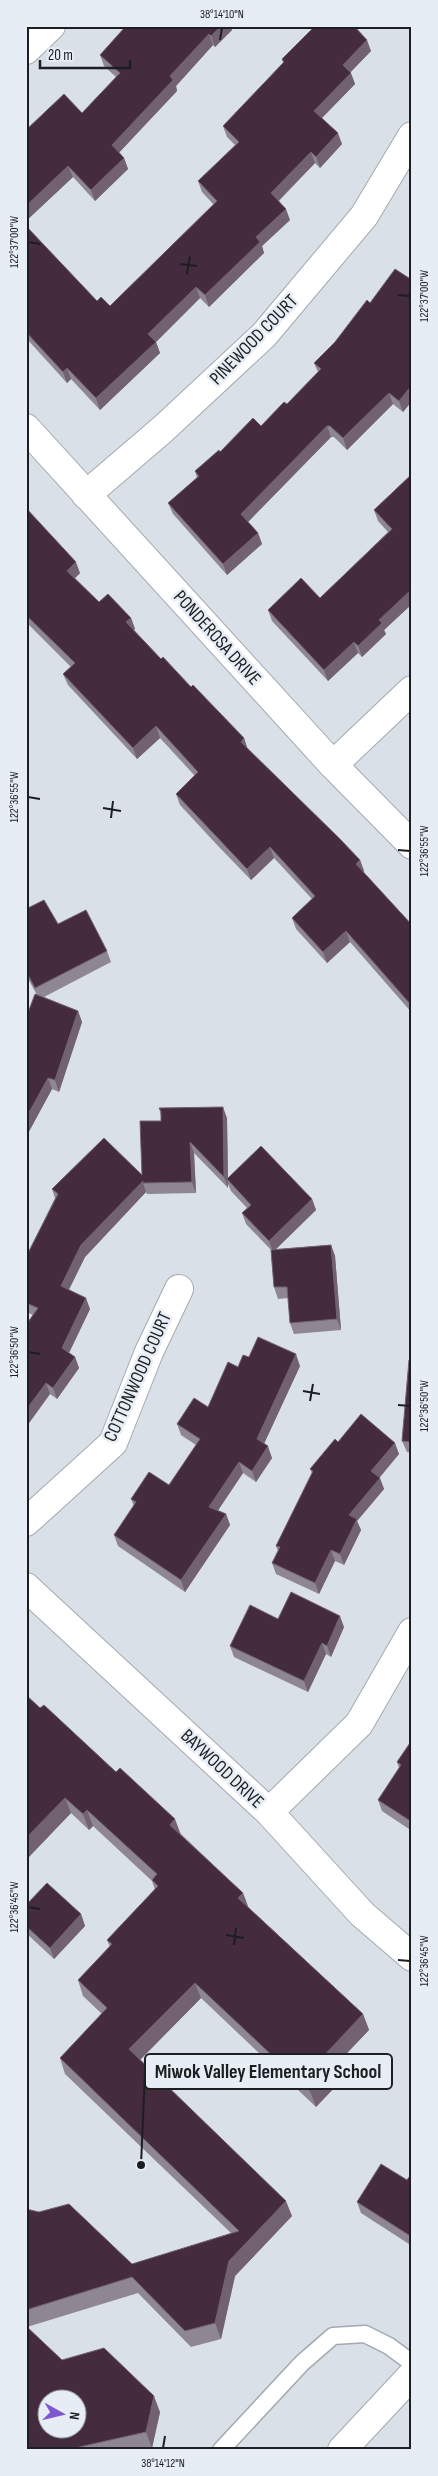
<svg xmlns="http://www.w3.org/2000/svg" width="438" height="2476" viewBox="0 0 438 2476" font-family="'Sofia Sans Condensed',sans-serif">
	<rect width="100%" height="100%" fill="#dae0e8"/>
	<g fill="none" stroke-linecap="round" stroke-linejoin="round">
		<g stroke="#a4a9b1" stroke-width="19">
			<path id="lane" d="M221,2450L302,2363L333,2336L365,2334L389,2346L412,2363"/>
		</g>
		<g stroke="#a4a9b1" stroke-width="30">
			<path id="street" d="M26,50L51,26
				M26,428L333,765L412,845
				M86,495L163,429L264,335L364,216L412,136
				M333,765L412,690
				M26,1522L113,1443L149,1352L179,1289
				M26,1587L269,1812L362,1914L412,1957
				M269,1812L359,1724L412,1632
				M342,2450L412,2375"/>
		</g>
		<use href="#lane" stroke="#fff" stroke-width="16"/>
		<use href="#street" stroke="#fff" stroke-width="28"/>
	</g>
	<path fill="#8f8693" d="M124,26H232L231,27L232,30L215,47L213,45L176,86L177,91L119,152L124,158L128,169L95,201L73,177L26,221V130L82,113L116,77L104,66L100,55L125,28Z
		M315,26H364L357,30L371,51L350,72L355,84L322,118L342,144L320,168L315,163L279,201L290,220L262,246L264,253L209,307L200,298L156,342L160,353L100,410L71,379L67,383L26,338V226L97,301L110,306L214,205L202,192L198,181L235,145L227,137L223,126L283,63L282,59Z
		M412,280V401L403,412L393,404L347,450L334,437H331L248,522L258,533L262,544L227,575L173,514L168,503L197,478L195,471L220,452L261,426L287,404L318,372L314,363L335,342L370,303Z
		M412,474V604L384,630L386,634L362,657L358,653L328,681L272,621L268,610L320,598L388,532L378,521L374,510Z
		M26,508L80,573L75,578L99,602L131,618L135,629L133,630L161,659L191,687L244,738L247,748L360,860L364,871L363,872L412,925V1013L350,942L327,963L296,929L292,918L312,899L274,858L251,880L219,847L180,805L176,794L195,776L160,738L137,759L68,685L63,674L71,667L26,622Z
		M26,909L58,924L107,951L111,962L44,997L78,1011L82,1022L59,1092L52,1089L26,1137V1018L37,995L26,975Z
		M159,1108L227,1118L228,1178L312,1199L316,1210L276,1249L331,1245L335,1256L341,1330L294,1334L290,1323L288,1298L278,1299L274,1287L271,1250L246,1224L242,1213L247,1208L231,1191L228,1184V1188L194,1153L196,1193L147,1194L146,1192L85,1257L69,1290L90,1309L69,1353L75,1357L79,1368L57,1399L50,1394L29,1423L26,1422V1325L33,1315L26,1312V1257L55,1198L52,1189L142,1175L161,1121V1116Z
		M249,1357L300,1366L264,1444L272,1458L256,1482L243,1473L218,1510L226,1514L230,1525L185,1592L118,1546L114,1535L134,1506L131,1499L169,1485L196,1445L181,1435L177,1424L208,1407L238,1367Z
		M412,1360V1453L407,1452L402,1441Z
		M338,1442L399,1454L379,1477L384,1489L357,1521L361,1530L344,1565L335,1561L319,1594L276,1574L272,1563L278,1551L276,1546L312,1473L310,1469Z
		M278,1619L344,1627L331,1657L326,1654L308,1692L234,1657L230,1646Z
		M26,1695L181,1834L243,1893L248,1907L363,2014L369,2030L329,2072L335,2087L316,2107L201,1998L140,2060L292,2216L235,2276L221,2339L191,2347L138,2293L27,2327L62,2360L160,2412L152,2448L144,2450H26V2209L132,2264L231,2233L65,2074L60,2058L102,2014L83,1996L78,1980L110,1947L107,1940L155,1890L152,1881L93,1826L89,1830L71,1813L26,1860Z
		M412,1740V1831L382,1811L378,1800L399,1768L397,1762Z
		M26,1905L81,1914L85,1926L54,1959L26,1933Z
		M412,2173V2246L361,2213L357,2202L407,2180Z"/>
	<path fill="#716171" d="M221,26H232L231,27L232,30L215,47L211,36Z
		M209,34L213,45L176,86L177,91L116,156L112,145L170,76Z
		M367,40L371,51L347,76L343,65Z
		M351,73L355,84L318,122L314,111Z
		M338,133L342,144L320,168L316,157Z
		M311,152L315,163L275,204L271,193Z
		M124,158L128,169L95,201L91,190Z
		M68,166L73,177L26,221V206Z
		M286,209L290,220L262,246L264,253L209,307L205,295L256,237Z
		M196,287L200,298L156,342L160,353L100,410L96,398L148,334Z
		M67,368L71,379L67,383L63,372Z
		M412,385V401L403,412L399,401Z
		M389,393L393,404L347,450L343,438Z
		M327,426L331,437L245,525L241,514Z
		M258,533L262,544L227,575L223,564Z
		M76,562L80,573L71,582L67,571Z
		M412,581V604L384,630L386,634L362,657L358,646Z
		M131,618L135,629L130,633L126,622Z
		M354,642L358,653L328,681L324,670Z
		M156,726L160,738L137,759L133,748Z
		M244,738L248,750L241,742Z
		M270,847L274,858L251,880L247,869Z
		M360,860L364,871L360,876L356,864Z
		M346,931L350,942L327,963L323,952Z
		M78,1011L82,1022L59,1092L55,1080Z
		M48,1078L52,1089L26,1137V1118Z
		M223,1107L227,1118L228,1181L227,1179L228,1184V1188L224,1177Z
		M190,1142L194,1153L196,1193L192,1182Z
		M143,1181V1183L146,1192L85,1257L65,1297L61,1286L81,1245Z
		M312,1199L316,1210L273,1252L269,1241Z
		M331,1245L335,1256L341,1330L337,1319Z
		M86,1298L90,1309L66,1359L62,1348Z
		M296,1354L300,1366L261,1450L257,1439Z
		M75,1357L79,1368L57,1399L53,1388Z
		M46,1383L50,1394L29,1423L26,1417V1410Z
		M395,1443L399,1454L376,1482L371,1471Z
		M268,1446L272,1458L256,1482L252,1471Z
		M239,1462L243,1473L213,1518L209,1507Z
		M380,1478L384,1489L357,1521L361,1530L344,1565L340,1554L349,1515Z
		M226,1514L230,1525L185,1592L181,1580Z
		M331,1550L335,1561L319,1594L315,1583Z
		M340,1616L344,1627L331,1657L327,1646Z
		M322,1643L326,1654L308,1692L304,1681Z
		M65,1798L71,1813L26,1860V1838Z
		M87,1810L93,1826L89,1830L83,1814Z
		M175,1819L181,1835L170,1825Z
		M243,1893L249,1909L238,1898Z
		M81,1914L85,1926L54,1959L50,1948Z
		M195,1983L201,1998L135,2065L129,2049Z
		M363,2014L369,2030L329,2072L335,2087L316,2107L310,2091L319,2061Z
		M286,2201L292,2216L235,2276L221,2339L215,2323L229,2261Z
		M154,2396L160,2412L152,2448L146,2432Z"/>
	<path fill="#442b3e" stroke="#716171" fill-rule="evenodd" d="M126,26H221L211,36L209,34L170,76L173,80L112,145L124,158L91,190L68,166L26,206V130L64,94L82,113L120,73L100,55Z
		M315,26H354L367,40L343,65L351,73L314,111L338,133L316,157L311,152L271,193L286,209L256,237L260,242L205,295L196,287L148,334L156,342L96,398L67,368L63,372L26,332V226L97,301L101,297L110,306L217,201L198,181L239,142L223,126L284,62L282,59Z
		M395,269L412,280V385L399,401L389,393L343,438L330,426H327L241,514L258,533L223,564L168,503L199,476L195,471L219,450L220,452L253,418L261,426L284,402L287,404L321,369L314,363L335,342L367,300L370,303Z
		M412,474V581L409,583L412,585V589L379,620L382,623L358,646L354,642L324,670L268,610L301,578L320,598L392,529L374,510Z
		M26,508L76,562L67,571L99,602L108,594L131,618L126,622L161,659L163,657L191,687L193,685L244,738L241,742L339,838L360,860L356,864L412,925V1006L346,931L323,952L292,918L315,896L270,847L247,869L215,835L176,794L198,772L156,726L133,748L63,674L75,663L26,615Z
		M44,900L58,924L86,910L107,951L35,988L26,971V909Z
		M35,994L78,1011L55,1080L48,1078L26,1118V1018Z
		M223,1107L224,1177L190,1142L192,1182L143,1183V1181L81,1245L61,1286L86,1298L62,1348L75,1357L53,1388L46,1383L26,1410V1325L38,1308L26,1303V1257L58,1194L52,1189L104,1138L142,1175L140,1121H161V1111L159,1108Z
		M261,1146L312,1199L269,1241L242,1213L251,1205L227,1179Z
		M331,1245L337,1319L290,1323L287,1287H274L271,1250Z
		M258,1337L296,1354L257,1439L268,1446L252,1471L239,1462L209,1507L226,1514L181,1580L114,1535L136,1502L131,1499L149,1472L169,1485L200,1439L177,1424L194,1398L208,1407L228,1362L238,1367L243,1355L249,1357Z
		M409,1360H412V1442L402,1441Z
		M361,1414L395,1443L371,1471L380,1478L349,1515L357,1519L340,1554L331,1550L315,1583L272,1563L280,1547L276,1546L313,1471L310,1469L335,1439L338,1442Z
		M291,1592L340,1616L327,1646L322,1643L304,1681L230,1646L250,1605L278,1619Z
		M26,1695L40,1708L44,1705L116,1772L120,1768L175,1819L170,1825L243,1893L238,1898L363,2014L319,2061L329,2071L310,2091L195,1983L129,2049L286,2201L229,2261L215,2323L185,2331L132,2277L26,2310V2209L39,2212L69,2204L132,2264L239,2231L60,2058L107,2008L78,1980L112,1944L107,1940L158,1886L152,1880L157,1874L87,1810L83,1814L65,1798L26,1838Z
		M412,1740V1822L378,1800L401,1765L397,1762Z
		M47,1883L81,1914L50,1948L26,1926V1905Z
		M381,2164L407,2180L412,2173V2237L357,2202Z
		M26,2326L62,2360L104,2348L154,2396L146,2432L79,2447V2450H26ZM48,2398H78V2428H48Z"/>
	<path fill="none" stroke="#1c1e20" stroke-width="2" d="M220,40L222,28M28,242L40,244M180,264L197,266M187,274L190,256M398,295L410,296M28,797L40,799M103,808L121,811M111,818L113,801M398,850L410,851M28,1352L40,1354M303,1391L320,1394M310,1401L313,1384M398,1405L410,1406M28,1907L40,1909M226,1935L244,1938M234,1945L236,1928M398,1960L410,1961M163,2448L165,2436"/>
	<g text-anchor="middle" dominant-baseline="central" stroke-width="5" stroke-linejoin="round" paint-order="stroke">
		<g font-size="19" fill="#1c1e20" stroke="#e7edf5">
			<text transform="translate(254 340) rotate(-46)">PINEWOOD COURT</text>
			<text transform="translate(217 638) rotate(48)">PONDEROSA DRIVE</text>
			<text transform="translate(138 1377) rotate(-66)">COTTONWOOD COURT</text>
			<text transform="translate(222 1769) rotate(43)">BAYWOOD DRIVE</text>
		</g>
	</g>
	<path fill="none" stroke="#1c1e20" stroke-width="2" d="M141 2165L145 2071"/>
	<circle fill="#1c1e20" stroke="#e7edf5" stroke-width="2" cx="141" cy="2165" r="5"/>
	<rect fill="#e7edf5" stroke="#1c1e20" stroke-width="2" x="145" y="2054" width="247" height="35" rx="5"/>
	<g font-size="20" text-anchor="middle" font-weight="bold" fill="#1c1e20">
		<text x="268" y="2078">Miwok Valley Elementary School</text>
	</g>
	<rect width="438" height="2476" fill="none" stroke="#e7edf5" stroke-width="55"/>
	<g transform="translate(62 2414) rotate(98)"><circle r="24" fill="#e7edf5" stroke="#969aa0"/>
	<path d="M0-4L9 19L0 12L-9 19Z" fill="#7e58d1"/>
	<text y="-8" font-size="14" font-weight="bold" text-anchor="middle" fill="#1c1e20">N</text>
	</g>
	<path d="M40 60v8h90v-8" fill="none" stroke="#1c1e20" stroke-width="2.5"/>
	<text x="48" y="60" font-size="15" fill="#1c1e20" stroke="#e7edf5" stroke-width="4" paint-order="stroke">20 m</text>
	<rect x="28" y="28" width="382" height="2420" fill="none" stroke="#1c1e20" stroke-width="2"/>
	<g font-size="12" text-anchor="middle" fill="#1c1e20">
		<text x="222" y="18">38°14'10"N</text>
		<text transform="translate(14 242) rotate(-90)" y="4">122°37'00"W</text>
		<text transform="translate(424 296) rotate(-90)" y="4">122°37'00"W</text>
		<text transform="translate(14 797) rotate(-90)" y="4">122°36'55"W</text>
		<text transform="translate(424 851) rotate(-90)" y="4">122°36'55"W</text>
		<text transform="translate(14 1352) rotate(-90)" y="4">122°36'50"W</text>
		<text transform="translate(424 1406) rotate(-90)" y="4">122°36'50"W</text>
		<text transform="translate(14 1907) rotate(-90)" y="4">122°36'45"W</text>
		<text transform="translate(424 1961) rotate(-90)" y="4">122°36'45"W</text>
		<text x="163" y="2467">38°14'12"N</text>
	</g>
</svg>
